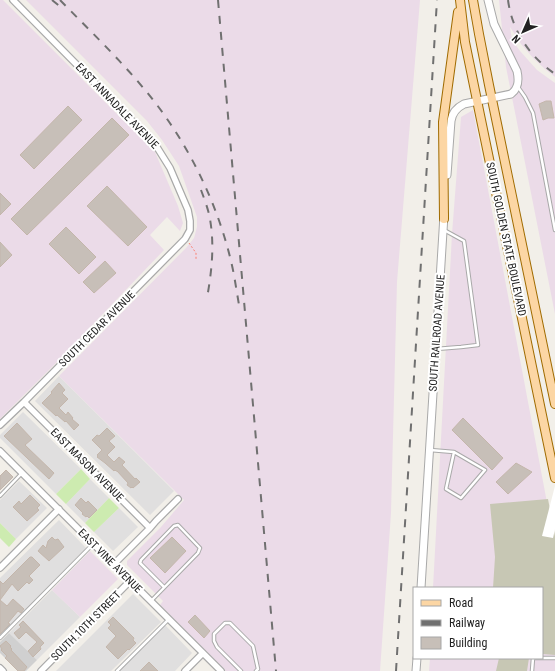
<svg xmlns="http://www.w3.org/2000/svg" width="555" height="671" viewBox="0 0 555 671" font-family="'Roboto Condensed',sans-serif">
	<rect width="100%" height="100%" fill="#f2efe9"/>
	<path fill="#e0dfdf" d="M59,376L174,491L150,515L35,401Z
		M23,412L81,469L56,494L0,438V435Z
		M90,479L109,498L85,523L66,504Z
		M19,481L47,508L16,539L0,523V500Z
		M119,508L138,527L113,551L94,532Z
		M59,520L86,548L0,635V578Z
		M52,590L80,617L37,660L9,633Z
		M133,594L161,622L111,671H56Z
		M165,625L192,653L175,671H119Z"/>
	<path fill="#ebdbe8" d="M0,0H3L155,152L178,206L183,223L180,231L167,217L150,235L164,250L77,341L75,344L0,419Z
		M26,0H420L397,282L391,513L380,671H226L160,605L163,601L127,565V561L161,527L184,500L59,376L186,248L194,238L197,227V217L179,166L162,140L147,121Z
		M499,0H555V77L545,69L534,59L521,44L510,27L512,40L520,51L537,70L555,83V314L506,67Z
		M473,110L555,545V671H429L430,658H542V588H433L452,234L461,117Z
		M90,551L118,579L80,617L52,590Z"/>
	<path fill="#d0d0d0" d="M9,633L37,660L26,671H18L0,653V642Z"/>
	<path fill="#c7c7b4" d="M548,499L555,536V655L542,654V588H493L495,557L490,504Z
		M499,658H529L527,671H496Z"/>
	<path fill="#cdebb0" d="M81,469L90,479L66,504L56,494Z
		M109,498L119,508L94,532L85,523Z
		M0,523L16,539L9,547L0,538Z"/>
	<path fill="#fff" d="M555,486V529L553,538L542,536Z"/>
	<path fill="#c7bfb8" stroke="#c4b6ab" d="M546,101H551L554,118H548L543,120L539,104Z
		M68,106L82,120L34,169L20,155Z
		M112,118L129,135L27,235L11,219Z
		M107,186L147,227L128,246L87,206Z
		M0,193L11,204L0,215Z
		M66,227L96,257L79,274L49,244Z
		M0,242L12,255L0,267Z
		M105,261L116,273L94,293L83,282Z
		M59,383L65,390L62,393L68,399L59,408L66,415L68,412L73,418L72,419L79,425L74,430L66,421L65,422L57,415L56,416L42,403L52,393L51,392Z
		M463,418L503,458L492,470L452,430Z
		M17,423L32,439L25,445L54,473L49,479L4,436Z
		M107,428L115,436L109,441L115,447L107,455L114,462L119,457L125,462L122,465L135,479L136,478L140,482L133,488L132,487L131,488L127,485L128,483L117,471H116L115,470L114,471L105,463L97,457L98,456L97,455L102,450L92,440L97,435L99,436Z
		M516,463L532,472L508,494L496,482Z
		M6,470L13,477L0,490V476Z
		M30,495L40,505L37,508L39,510L27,521L13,507L19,501L21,504Z
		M81,498L86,503L88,501L97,510L89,518L87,516L86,517L82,514L83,513L75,505Z
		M52,537L55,540L58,539L64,547L49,561L38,551L43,545L46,548L48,541Z
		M172,537L186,551L165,573L150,558Z
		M30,557H32L40,565L29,576L33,580L29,584L27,582L18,591L12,584L0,600L7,606L13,599L24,609L21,613L18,611L8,623L10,624L0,634V581L3,584Z
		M195,615L210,631L204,638L188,622Z
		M113,617L134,638L133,640L136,643L129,650L128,649L118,659L106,647L116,636L108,628L111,625L108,622Z
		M23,621L44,643L40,647L41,649L33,657L28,651L37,642L26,632L19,639L14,633L21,627L19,625Z
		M6,641L11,646L10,647L12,649L11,650L27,667L24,671H18L5,658L7,656L1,650L2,649L0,646Z
		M149,662L158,671H140Z"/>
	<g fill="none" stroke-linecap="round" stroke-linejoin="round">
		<g stroke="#a9a9a9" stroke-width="4.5">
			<path id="service" d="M518,87L525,97L533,113L555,230
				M436,349L461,347L478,345L464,241L444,230
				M430,450L454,452L446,489L461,498L485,470L454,452
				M0,496L22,473
				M151,601L198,553L200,548L178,525L174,526L141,560L140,563L164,587
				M0,638L92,545
				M117,671L169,619
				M241,671L217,647L214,641V634L225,623H230L253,646L258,669L256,671
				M532,671L533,658H555"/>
		</g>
		<g stroke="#a9a9a9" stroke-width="8">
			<path id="minor" d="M24,402L150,528
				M0,425L24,402L185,239L190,230V221L188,210L170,168L155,144L13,0
				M0,451L221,671
				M114,564L150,528L156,521L178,499
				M0,568L59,509
				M0,668L3,671
				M41,671L130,581
				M185,671L203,653"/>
		</g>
		<g stroke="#a9a9a9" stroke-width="9">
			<path id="tertiary" d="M447,175L451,121C452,113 456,108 464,104L511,94C519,88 519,80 517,71L494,24L488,0
				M421,588L444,215
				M416,671L417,658"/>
		</g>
		<g stroke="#a06b00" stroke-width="10">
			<path id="primary" d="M460,0L465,42L480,115L555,478
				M473,0L479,34L489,85L555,404
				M444,219L443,122L458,12"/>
		</g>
		<path stroke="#fa8072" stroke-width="1" stroke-dasharray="2 2" stroke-linecap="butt" d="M189,243L196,253V260"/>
		<use href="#service" stroke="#fff" stroke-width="2.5"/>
		<use href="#minor" stroke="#fff" stroke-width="5.5"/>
		<use href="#tertiary" stroke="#fff" stroke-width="7"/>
		<use href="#primary" stroke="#fcd6a4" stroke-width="8"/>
		<path stroke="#707070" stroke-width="2" stroke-dasharray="8 8" stroke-linecap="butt" d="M52,0L63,9
			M60,0C93,34 128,67 157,105C194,154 222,214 234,275C236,287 238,299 240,311
			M218,0L276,671
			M508,0C512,31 530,57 555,74
			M201,190C204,198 207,206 209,214C215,242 212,270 207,298
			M396,671L437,0"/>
	</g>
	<g text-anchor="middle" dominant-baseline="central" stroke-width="4" stroke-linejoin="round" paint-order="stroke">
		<g font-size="11" fill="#222" stroke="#fff">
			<text transform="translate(117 106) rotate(46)">EAST ANNADALE AVENUE</text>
			<text transform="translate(506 239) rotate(78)">SOUTH GOLDEN STATE BOULEVARD</text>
			<text transform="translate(97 329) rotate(-45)">SOUTH CEDAR AVENUE</text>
			<text transform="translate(437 333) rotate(-86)">SOUTH RAILROAD AVENUE</text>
			<text transform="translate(87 465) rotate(45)">EAST MASON AVENUE</text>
			<text transform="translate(110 561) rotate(45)">EAST VINE AVENUE</text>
			<text transform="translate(86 626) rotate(-45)">SOUTH 10TH STREET</text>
		</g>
	</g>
	<rect x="413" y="587" width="130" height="72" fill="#ffffff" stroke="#a7a7a7"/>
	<rect x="421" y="600" width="20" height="6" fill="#fcd6a4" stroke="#a7a7a7"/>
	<text x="449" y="607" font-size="12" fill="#222222">Road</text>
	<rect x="421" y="620" width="20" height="6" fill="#707070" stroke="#a7a7a7"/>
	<text x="449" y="627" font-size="12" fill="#222222">Railway</text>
	<rect x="421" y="637" width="20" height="12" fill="#c7bfb8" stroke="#a7a7a7"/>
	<text x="449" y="647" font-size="12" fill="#222222">Building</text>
	<g transform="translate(523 32) rotate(225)" stroke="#ffffff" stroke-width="3" paint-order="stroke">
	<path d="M0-3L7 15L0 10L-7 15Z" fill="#222222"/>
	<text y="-6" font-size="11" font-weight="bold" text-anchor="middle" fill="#222222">N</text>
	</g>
</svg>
